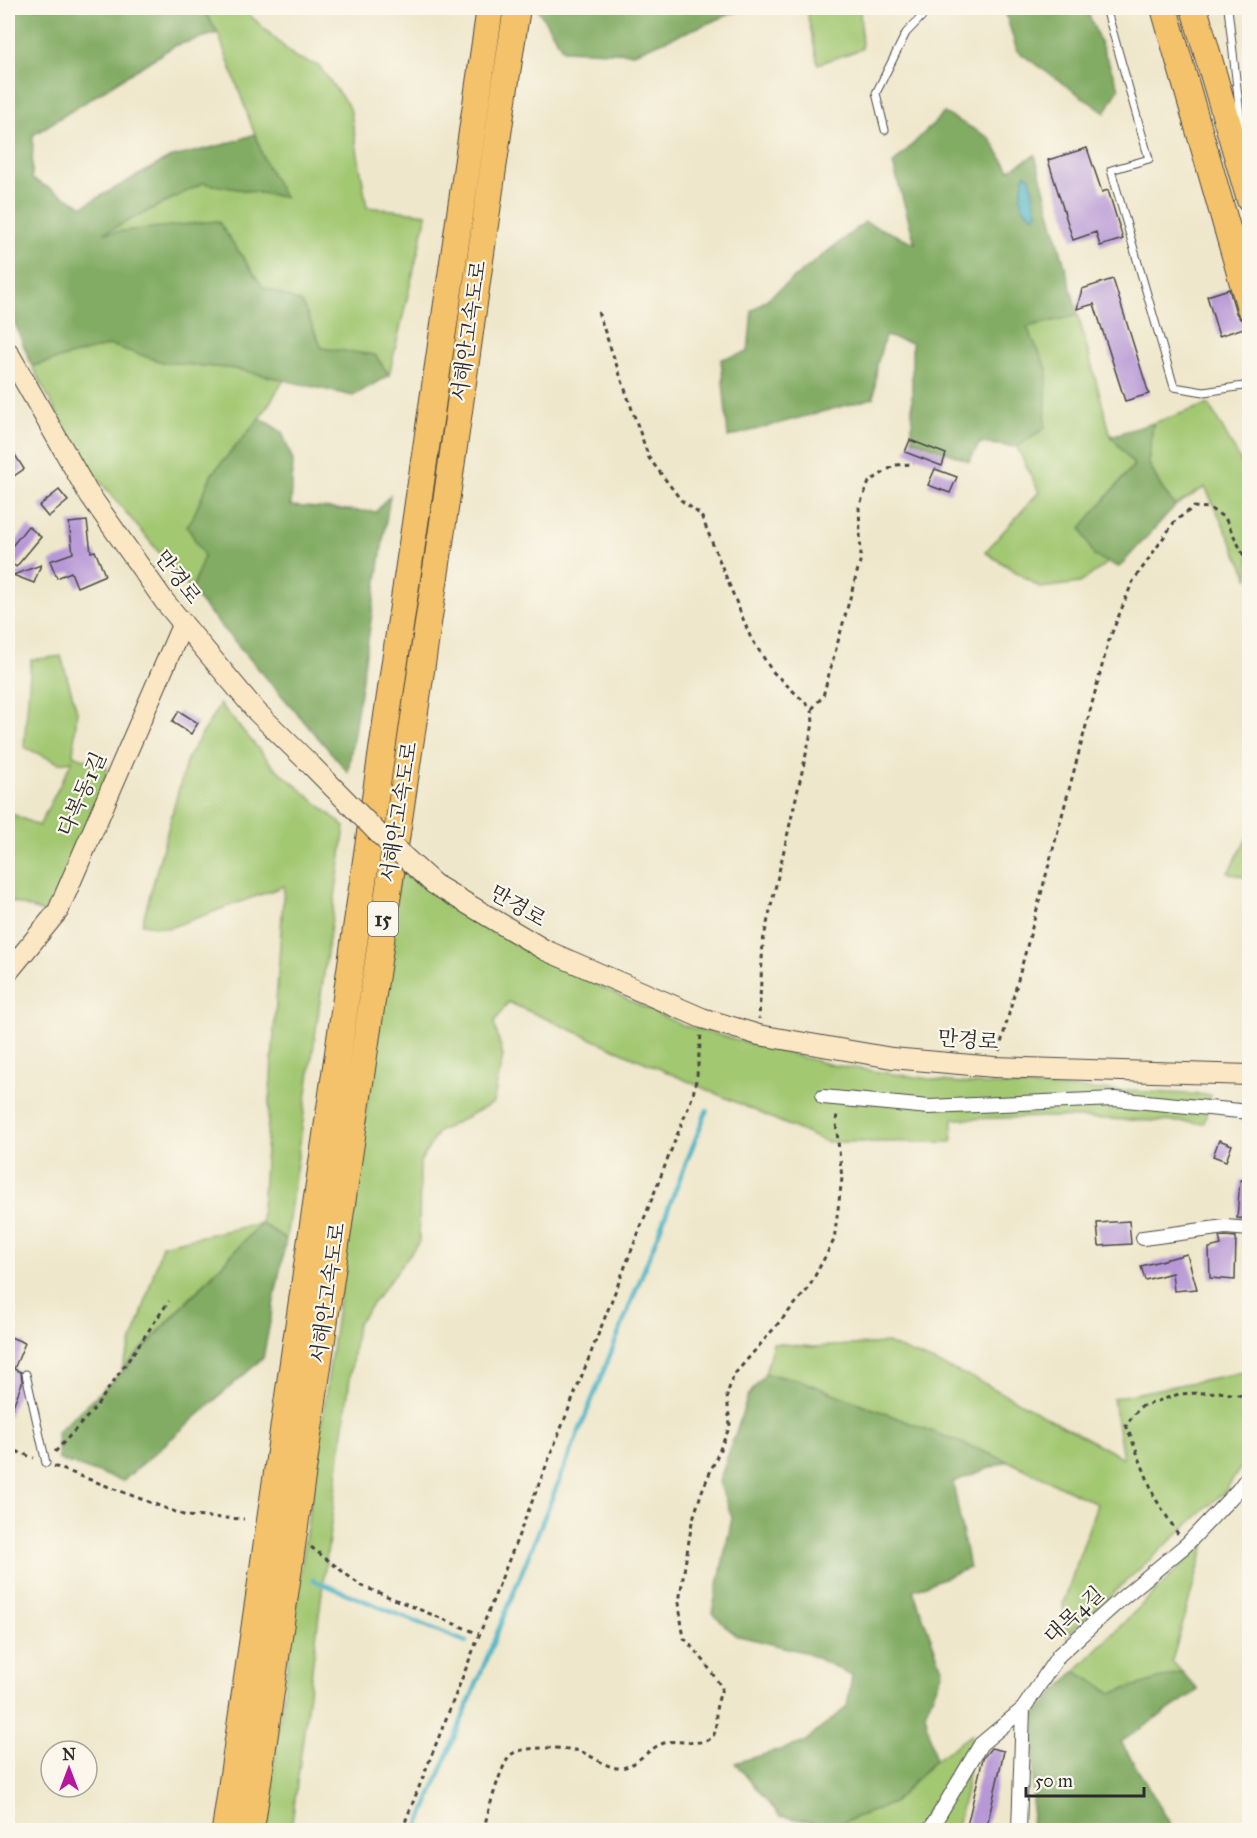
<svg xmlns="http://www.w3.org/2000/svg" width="1257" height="1838" viewBox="0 0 1257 1838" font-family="'IM FELL Great Primer','Noto Serif KR',serif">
	<rect width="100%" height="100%" fill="#fbf7ec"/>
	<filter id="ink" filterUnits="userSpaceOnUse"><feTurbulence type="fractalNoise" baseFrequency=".0167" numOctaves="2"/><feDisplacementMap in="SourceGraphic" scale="12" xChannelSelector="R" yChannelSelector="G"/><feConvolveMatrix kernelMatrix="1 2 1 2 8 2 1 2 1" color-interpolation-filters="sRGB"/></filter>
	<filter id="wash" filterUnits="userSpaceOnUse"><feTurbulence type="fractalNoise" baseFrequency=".008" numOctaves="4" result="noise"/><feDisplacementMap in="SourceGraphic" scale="24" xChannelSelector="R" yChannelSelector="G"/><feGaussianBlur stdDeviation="1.35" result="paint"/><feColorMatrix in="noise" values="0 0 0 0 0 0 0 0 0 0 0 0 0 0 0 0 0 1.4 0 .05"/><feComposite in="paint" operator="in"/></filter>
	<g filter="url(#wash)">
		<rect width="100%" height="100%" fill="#efe7cb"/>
		<path fill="#a3c872" stroke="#677a4e" stroke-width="1.5" d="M202,8H242L295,57L319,66L350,108L367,207L427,214L389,375L375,355L322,349L302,303L263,287L218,221L102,234L203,183L284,197L264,160L218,33Z
			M806,8H860L862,49L818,64Z
			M1078,315L1111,436L1134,465L1081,528L1094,556L1109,562L1080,583L1041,588L985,552L1039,492L1017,447L1045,427L1047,369L1026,327Z
			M110,345L163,362L236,369L284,380L260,418L212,474L192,520L187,526L205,556L191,591L80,457L32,366Z
			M1209,404L1249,476V579L1205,487L1175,506L1161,487L1148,462L1153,423Z
			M61,656L77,711L73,755L107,767L105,783L63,884L46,913L11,901L8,905V812L39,826L72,761L59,763L24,747L31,660Z
			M220,704L273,766L345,827L286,1239L261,1223L121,1371L141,1316L162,1245L261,1223L284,886L169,928L142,924L187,759Z
			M1249,834V878L1228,873Z
			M400,869L529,953L682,1025L832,1065L957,1083L1211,1095L1204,1123L1055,1117L953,1119L952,1142H826L508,1002L494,1023L503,1056L493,1103L438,1132L420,1162L419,1242L357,1324L291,1830H264Z
			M773,1343L813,1347L887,1343L978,1380L1123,1458L1113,1398L1249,1371V1455L1225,1491L1066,1636L1063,1604L1097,1504L1008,1461L799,1380L765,1374Z
			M1206,1541L1172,1661L1182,1672L1112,1693L1075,1671Z
			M972,1734L966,1790L956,1830H832L833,1826L893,1803L935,1760Z"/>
		<path fill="#82ac64" stroke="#566c48" stroke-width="1.5" d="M8,8H202L218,33L174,46L33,135L32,179L83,206L169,158L226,144L255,134L264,160L284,197L203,183L104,233L218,221L263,287L302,303L322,348L375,355L389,375L353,396L236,369L163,362L110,345L32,366L8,306Z
			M537,8H746L634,53L563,50Z
			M1004,8H1086L1119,88L1105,113L1017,51Z
			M944,113L990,138L1009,170L1035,155L1078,315L1027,327L1047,369L1045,428L1017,447L980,443L969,461L912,439V343L885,336L877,365L874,398L728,437L721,359L748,352L752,311L865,222L915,243L893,164Z
			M260,418L282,432L293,461L291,506L376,512L390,495L348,772L191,591L204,556L187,526L192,519L212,474Z
			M1153,423L1148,462L1161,487L1175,506L1119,567L1094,556L1081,528L1134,465L1111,436Z
			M261,1223L286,1239L263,1358L123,1481L59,1460L57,1432L125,1369Z
			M765,1374L799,1380L1008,1461L953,1482L969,1568L913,1590L943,1671L925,1713L935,1760L893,1803L833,1826L780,1816L735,1763L803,1743L847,1707L852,1675L804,1652L735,1635L712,1613L732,1518L719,1482L748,1396Z
			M1075,1671L1112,1693L1182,1672L1198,1690L1121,1742L1171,1825L1164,1830H1031L1036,1714Z"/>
		<path fill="#46b2c4" stroke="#386e78" stroke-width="1.5" d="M1025,174L1030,177L1037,214L1034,217C1015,205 1020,194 1025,174Z"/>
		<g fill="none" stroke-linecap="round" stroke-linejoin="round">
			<path stroke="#46b2c4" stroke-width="4.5" d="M313,1580L466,1642
				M417,1830L619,1333L707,1110"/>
		</g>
		<g id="blocks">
			<path fill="#b798d6" d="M1087,148L1102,192L1108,190L1123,239L1100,246L1096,232L1073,240L1048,160Z
				M1113,279L1149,394L1125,401L1094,304L1077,309L1082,289Z
				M1229,289L1236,313L1240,319L1250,323V326L1219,336L1207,296Z
				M910,440L946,454L942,466L905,452Z
				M8,444L24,469L8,480Z
				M935,469L957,477L950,493L928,485Z
				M59,490L68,501L48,517L39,506Z
				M87,521L91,552L95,551L105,575L77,587L71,572L57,578L50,561L73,553L69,523Z
				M28,526L41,537L16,567L8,560V551Z
				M41,565L34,583L13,575Z
				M179,711L198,723L191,734L172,722Z
				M1219,1140L1232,1145L1226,1161L1213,1156Z
				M1240,1180L1250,1181V1219L1237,1218Z
				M1129,1221L1131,1244L1099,1246L1097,1223Z
				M1225,1236L1236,1237L1235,1280L1210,1278L1209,1248L1221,1245L1219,1237Z
				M1187,1254L1197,1289L1174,1291L1172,1273L1145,1280L1141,1266Z
				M8,1336L25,1343L14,1369L21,1372L22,1383L8,1419Z
				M991,1748L1004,1751L986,1830H966L983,1758Z"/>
		</g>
	</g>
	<g filter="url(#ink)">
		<use href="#blocks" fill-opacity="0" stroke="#484743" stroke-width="1.5"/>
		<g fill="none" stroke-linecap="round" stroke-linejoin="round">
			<g stroke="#484743" stroke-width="9">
				<path id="lane" d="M1106,8L1149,159L1111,170L1174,387L1204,392L1250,385
					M1228,8L1242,132
					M885,130L876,93L906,33L930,8
					M26,1374L46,1463"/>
			</g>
			<g stroke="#484743" stroke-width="16">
				<path id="street" d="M823,1097L929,1107L1115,1099L1250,1112
					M1143,1238L1225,1227L1250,1229
					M930,1830L981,1744L1023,1709
					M1019,1830L1023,1709L1059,1655L1121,1599L1186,1545L1239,1489L1250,1474"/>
			</g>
			<g stroke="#484743" stroke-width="22">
				<path id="secondary" d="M8,352L87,491L165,602L257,712L312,766
					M434,884L545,950L702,1018L759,1035L892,1058L994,1067L1250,1075
					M8,972L58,911L183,623"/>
			</g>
			<g stroke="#484743" stroke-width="28">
				<path id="highway" d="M1164,8L1250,308
					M1194,8L1250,200
					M225,1830L490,8
					M251,1830C314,1387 380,945 446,502C470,337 491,172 517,8"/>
			</g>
			<path stroke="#484743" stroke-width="3" stroke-dasharray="4.5 4.5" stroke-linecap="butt" d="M598,312L649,458L681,500L701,515L750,636L772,671L812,709L813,724L763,941L759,1019
				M812,709L823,696L861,558L859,507L869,482L895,465L914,464
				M999,1051L1109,640L1132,583L1175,521L1194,507L1209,508L1225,518L1250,568
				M8,1448L34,1458
				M55,1452L96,1407L169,1301
				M54,1466L186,1516L244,1519
				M8,1474L17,1451
				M1178,1534L1155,1498L1126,1425L1140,1407L1179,1394L1219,1392L1250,1397
				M311,1547L360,1585L479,1634
				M402,1830L693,1095L697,1075L701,1034
				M483,1830C488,1815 500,1763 512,1754C522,1746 566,1747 579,1751C592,1755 607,1769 621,1768C637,1766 648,1748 664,1743C677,1739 692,1745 705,1741C720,1737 715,1721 716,1710C717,1703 720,1695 722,1688L704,1661L684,1638L681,1620L679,1602L692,1522L702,1491L730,1426L727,1395L733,1376L808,1289L834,1240L842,1178L836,1123L837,1112"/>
			<use href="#lane" stroke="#fff" stroke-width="7"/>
			<use href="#street" stroke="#fff" stroke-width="14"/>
			<use href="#secondary" stroke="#fbe7c3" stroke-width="20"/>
			<use href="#highway" stroke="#f4c26a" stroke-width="26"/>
			<g stroke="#484743" stroke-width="22" stroke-linecap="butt">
				<path id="secondary-bridge" d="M312,766L379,834L434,884"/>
			</g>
			<use href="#secondary-bridge" stroke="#fbe7c3" stroke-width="20"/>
		</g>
	</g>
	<g text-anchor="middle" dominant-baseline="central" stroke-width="4.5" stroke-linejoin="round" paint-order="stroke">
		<rect fill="#fbf7ec" stroke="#696865" stroke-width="1.5" x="368" y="902" width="30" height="34" rx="4.5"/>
		<g font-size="20" font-weight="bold" fill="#2b2b2b">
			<text x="383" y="919">15</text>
		</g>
		<g font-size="21" fill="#2b2b2b" stroke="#fbf7ec">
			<text transform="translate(469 331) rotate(-82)">서해안고속도로</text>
			<text transform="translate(178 577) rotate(53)">만경로</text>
			<text transform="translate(82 794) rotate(-66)">다복동1길</text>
			<text transform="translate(399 812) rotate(-81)">서해안고속도로</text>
			<text transform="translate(518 906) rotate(30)">만경로</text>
			<text transform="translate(968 1040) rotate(4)">만경로</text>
			<text transform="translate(328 1293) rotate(-82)">서해안고속도로</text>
			<text transform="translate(1074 1615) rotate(-43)">대목4길</text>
		</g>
	</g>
	<rect width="1257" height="1838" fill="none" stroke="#fbf7ec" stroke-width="30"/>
	<g transform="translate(69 1769)"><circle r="28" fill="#fbf7ec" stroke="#a8a59f" stroke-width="1.5"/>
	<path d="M0-4.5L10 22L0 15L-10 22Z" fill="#b5179e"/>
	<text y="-9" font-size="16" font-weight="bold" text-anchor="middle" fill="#2b2b2b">N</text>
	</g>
	<path d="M1026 1787v9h118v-9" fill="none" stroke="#2b2b2b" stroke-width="3"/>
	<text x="1035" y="1787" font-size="18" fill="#2b2b2b" stroke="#fbf7ec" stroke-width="4.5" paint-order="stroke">50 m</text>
</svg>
